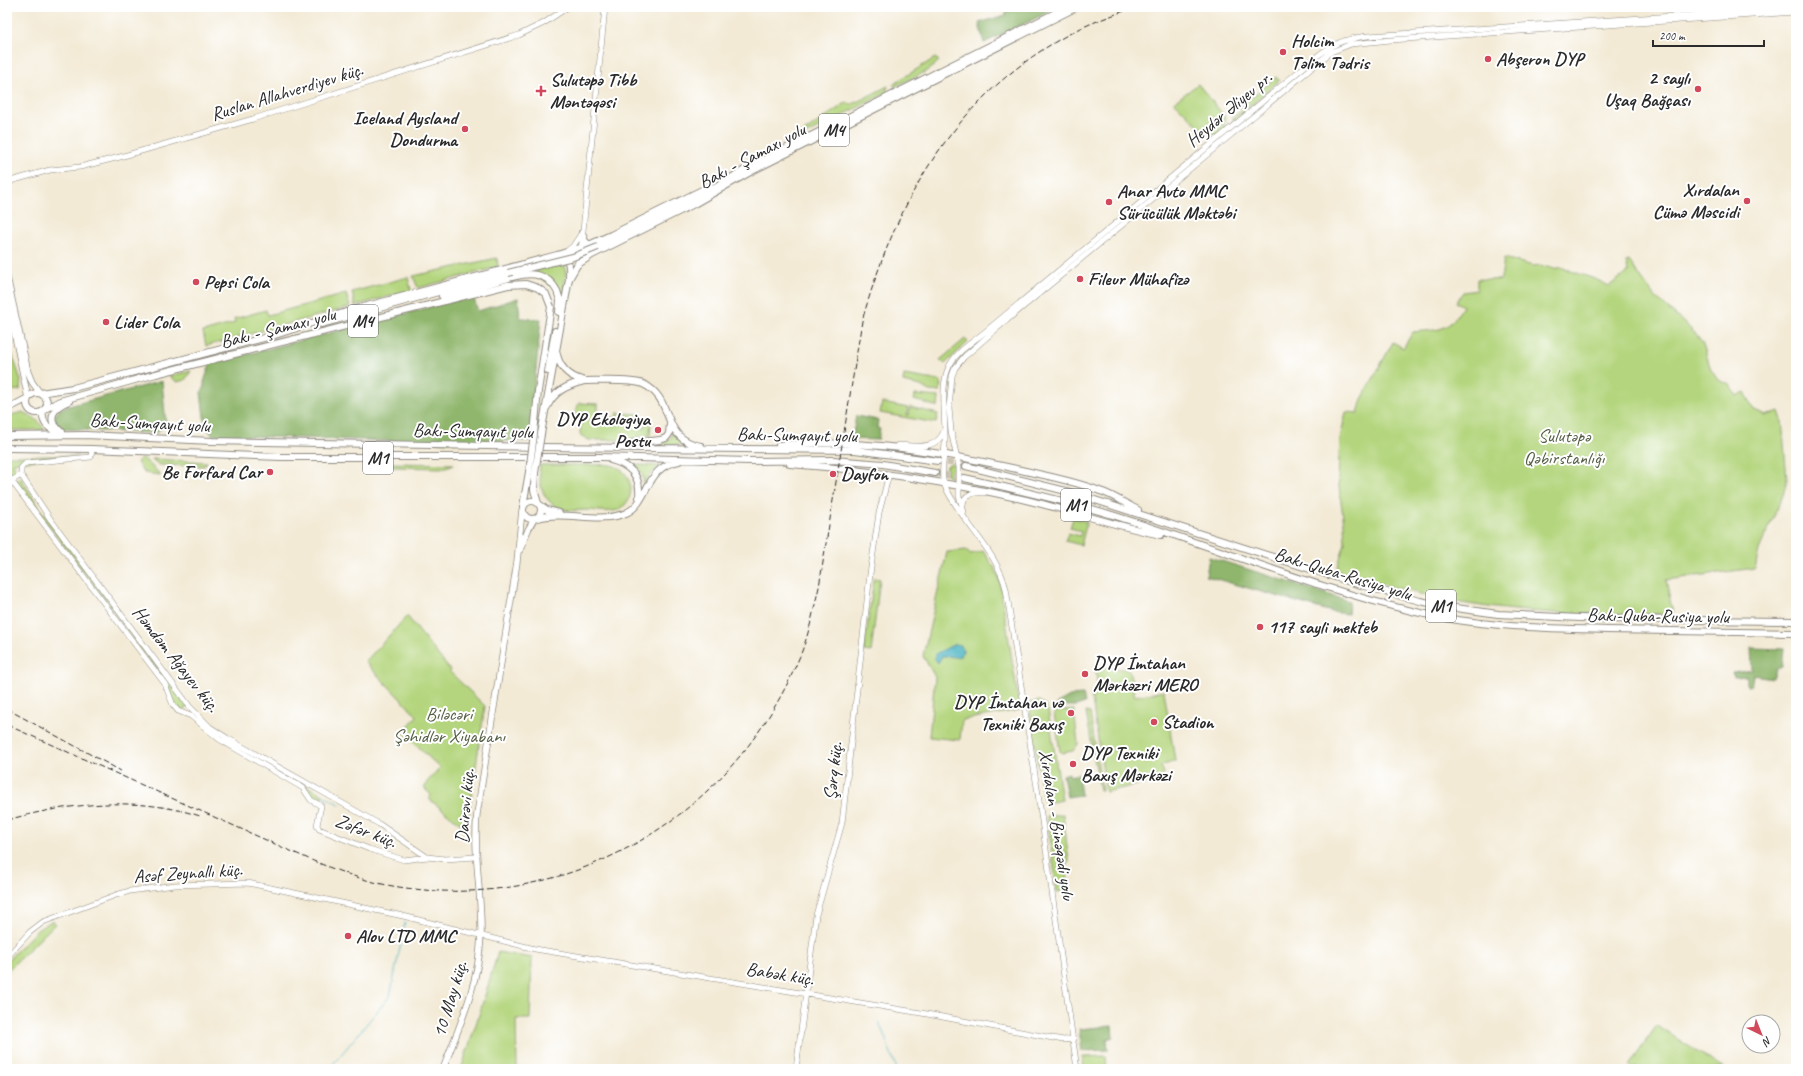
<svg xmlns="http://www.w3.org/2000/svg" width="1803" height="1076" viewBox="0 0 1803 1076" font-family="Caveat,sans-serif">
	<rect width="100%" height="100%" fill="#fff"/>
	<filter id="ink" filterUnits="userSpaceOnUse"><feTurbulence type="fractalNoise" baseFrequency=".025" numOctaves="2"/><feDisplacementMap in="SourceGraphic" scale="8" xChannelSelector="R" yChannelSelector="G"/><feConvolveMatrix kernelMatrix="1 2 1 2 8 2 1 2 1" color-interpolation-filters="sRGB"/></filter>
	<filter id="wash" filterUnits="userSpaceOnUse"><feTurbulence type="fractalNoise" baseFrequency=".012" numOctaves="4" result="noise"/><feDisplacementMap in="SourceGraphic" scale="16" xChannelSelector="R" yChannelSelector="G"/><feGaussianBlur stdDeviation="0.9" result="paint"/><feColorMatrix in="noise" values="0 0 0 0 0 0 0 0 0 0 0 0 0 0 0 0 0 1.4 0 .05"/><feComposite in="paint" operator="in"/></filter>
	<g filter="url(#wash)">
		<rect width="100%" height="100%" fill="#f3ead5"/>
		<path fill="#b4d57d" stroke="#708054" d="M935,58L939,61C925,75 912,77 895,87L893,84Z
			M1276,77L1279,81L1234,120L1232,118L1242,110L1240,107Z
			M1198,84L1225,117L1224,129L1212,139L1174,102Z
			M888,86L886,93L799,138L798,136L847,102L851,105Z
			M497,258L498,267L418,288L413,276Z
			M1504,258L1533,266L1540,265L1555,269L1561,267C1577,274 1594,277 1609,286L1628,272L1626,262L1629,261L1655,297L1694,332L1703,344L1711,370L1718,380L1730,385L1737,396L1745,392L1753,409L1766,416L1779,411L1782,420L1787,480L1783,495L1759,550L1755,568L1666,580L1673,614C1602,615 1532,615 1462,603C1419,595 1378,583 1336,571L1345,543L1344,524L1338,479L1340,439L1346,412L1358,413L1362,399L1393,342L1403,348L1413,332C1441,329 1447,333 1463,306L1456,302L1463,292L1477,290V279L1501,280Z
			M565,264L566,273L562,301L559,289L528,272Z
			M408,277L411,290L355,306L352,292Z
			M346,294L350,307L206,346L203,332L235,323L234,319L266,310L268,315Z
			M965,339L968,342L945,364L940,360Z
			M11,351L21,380L20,390L7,391V354Z
			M191,371L185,380L177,382L169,376Z
			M904,375L941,381L940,392L929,391L921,386L903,382Z
			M915,395L939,397L938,407L914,400Z
			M579,403L598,404V416L616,418L617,413L640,414L639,427L644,428L648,420H651L650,436H638L637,440H589L580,435L581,421L573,417Z
			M882,403L908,408L907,415H909L910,407L938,414L936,423L880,413Z
			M23,412L37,420L45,430H7V416Z
			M672,431L677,438L688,445L642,444L669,439L671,437Z
			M7,456H78L39,458L36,460L13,463L17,474L13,476L7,468Z
			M142,457L161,475L144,473L137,462Z
			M152,459L207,462L204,466L159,465Z
			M386,463L454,464L444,468L393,467Z
			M951,463L955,465V475L950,478L946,473L947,466Z
			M540,465C556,465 573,465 589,465C596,465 603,464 610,465C631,468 639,497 620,509C612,513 599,511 590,510C582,510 573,511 566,510C543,505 538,485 540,465Z
			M636,465L660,466L649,476L644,485L643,476Z
			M20,477L42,512L187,706L182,712C172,706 171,691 166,682L15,480Z
			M1073,518L1087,522L1081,545L1065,541L1068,533L1080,536L1081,531L1070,528Z
			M966,550L971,554L983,551L996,570L999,578L1020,710L962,720L960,740L929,737L935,677L923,656L947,552Z
			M874,578L880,579L871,652L864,651Z
			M407,616L450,670V672L485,706L467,825H462L429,799L431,795L424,788L427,784L426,783L440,768L403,732L417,716L365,662Z
			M1095,665L1129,670L1135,696L1164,691L1175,761L1161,766L1164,774L1159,780L1106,792L1091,693L1098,690Z
			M1039,701L1044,704L1048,710L1062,800L1046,803L1043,800L1029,703Z
			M1074,710L1078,744L1073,751L1062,753L1060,751L1054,714L1056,711Z
			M1086,712L1090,713L1102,791H1100Z
			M208,727L231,743L323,795L321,801L313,799L306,788L222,739Z
			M1063,814L1069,862L1066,863L1069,890L1057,892L1047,816Z
			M53,920L55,924L7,971V961L37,930Z
			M498,952L532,958L530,1019H516L517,1069H461L479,1015Z
			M1657,1025L1662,1029L1724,1069H1632L1629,1066Z
			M1106,1056L1107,1069H1084L1083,1057Z"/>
		<path fill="#8fb66c" stroke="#5d704c" d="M1005,7H1059L984,43L979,23L1006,15Z
			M473,296L478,311L518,298L520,318L541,319L529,441L423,442L212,435L205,425L201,392L204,389V382L210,364Z
			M162,381L166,425L156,433L63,429L56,425L55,416L59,410L65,407Z
			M856,416L878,420L877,428L880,429L878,440L852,439Z
			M1209,557L1349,601L1348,614L1332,612L1206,576Z
			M1751,648L1784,649L1782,667L1776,669L1773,678L1753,675L1751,686H1747V676L1734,677L1733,673L1752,670Z
			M1083,695L1085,703L1076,706H1057V703L1070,696Z
			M1069,773V776L1078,774L1081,795L1067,797L1063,775Z
			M1112,1026L1113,1037L1107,1039L1108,1050L1082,1051L1079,1029Z"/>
		<path fill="#43b0c0" stroke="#376e76" d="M955,644L961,645L963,651L961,656L955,657L942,656L938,663L935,659V654Z"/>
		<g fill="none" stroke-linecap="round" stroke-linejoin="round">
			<path stroke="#43b0c0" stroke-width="1" d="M324,796L341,805
				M879,1022L897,1069
				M329,1069L390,996L405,923"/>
		</g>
	</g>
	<g filter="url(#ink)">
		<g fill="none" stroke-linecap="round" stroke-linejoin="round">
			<path stroke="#cbc4b3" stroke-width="6" stroke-dasharray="6 3" stroke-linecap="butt" d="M938,461L966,466
				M935,473L963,478"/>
			<g stroke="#8f8a80" stroke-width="6">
				<path id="secondary" d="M7,182L50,170L80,167L120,157L253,119L519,35L544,23L568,7
					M567,251L573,246L581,234
					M577,265L581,251L605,7
					M898,445C916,446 936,451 944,431
					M92,449L91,457L26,463L21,468V475L51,520L190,707L210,727L227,738L379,824L427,857
					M7,475L165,684L173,705L178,711L191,716L219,739L303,788L311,800L321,806L317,825L319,829L369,849L404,860L427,857L445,859L476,857
					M11,481L21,475
					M963,505C963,494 974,492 984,493
					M964,512L959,496V467L951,431L949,408L952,376L955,368L964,357L995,330L1331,52L1351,44L1391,40L1796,12
					M7,957L30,932L43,922L116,895L130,891L175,885L248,883L403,916L535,949L927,1014L1063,1040L1074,1039
					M796,1069L816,915L842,823L870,574L879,513L889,474
					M1077,1069L1040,807L1006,589C997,550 960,521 944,484C940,474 945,453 945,442C946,423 940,387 948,369C954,353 973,342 986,331L1310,62C1330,45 1342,39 1368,36L1796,8"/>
			</g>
			<g stroke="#8f8a80" stroke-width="7">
				<path id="primary" d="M7,277L28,372L32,382L40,393
					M7,299L28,398
					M520,550L528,530L534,519
					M443,1069C460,1025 479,983 481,935C482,895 473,855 477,814L517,562L522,510"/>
			</g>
			<g stroke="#8f8a80" stroke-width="8">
				<path id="highway" d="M582,233L585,241L589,245
					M598,247L706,192L755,164L1067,7
					M569,279L577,265L592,255L694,204L752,171L1077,7
					M557,291L560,300L559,312
					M442,296L516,276
					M321,324L508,273
					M272,336L352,310L557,255L589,245L611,235L710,186
					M556,349C558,367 568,377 585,381C599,381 632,379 643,384C676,399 659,439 701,446
					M548,371L555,331
					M40,393L73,388L275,335
					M27 403a10 10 0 1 1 20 0a10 10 0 1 1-20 0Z
					M547,407C554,391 568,385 584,381
					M7,409L28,398
					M60,431L53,423C50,411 59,405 69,401
					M62,432C49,431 41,423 43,410L60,401L156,374L508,285L526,284L538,288L546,294L551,307L538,391L534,434
					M541,434L569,279C569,270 571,262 563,256
					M7,436L86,435L212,441L541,447L855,450L938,461
					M627,444L660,440L666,438L669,434L670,424
					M779,445C861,438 942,452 1021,470C1047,476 1075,481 1100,491C1113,495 1126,504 1138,510
					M7,448L92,449L280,457H600L749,461L833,460L883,464L935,473
					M611,460C631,465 641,477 639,497
					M790,464C870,470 949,482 1026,500C1072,511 1116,526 1161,535
					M966,466L1070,492L1357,584L1420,601L1449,607L1498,614L1600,619L1796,621
					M535,473L534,490L538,503
					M964,478C1013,489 1061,499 1109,514C1211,545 1313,588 1416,612C1478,627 1543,628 1607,630C1670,631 1733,632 1796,633
					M523 510a9 9 0 1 1 18 0a9 9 0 1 1-18 0Z
					M540,505L547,510L559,513
					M523,506L529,472
					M537,518C564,510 601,524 626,513C650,502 644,467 679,461"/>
			</g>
			<use href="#secondary" stroke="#fff" stroke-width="5"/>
			<use href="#primary" stroke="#fff" stroke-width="5.5"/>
			<use href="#highway" stroke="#fff" stroke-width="6"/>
			<path stroke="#2b2b2b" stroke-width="1" stroke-dasharray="6 3" stroke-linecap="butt" d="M7,709L121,771
				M7,725L311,860C336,870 361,880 387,885C565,918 736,818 802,651C810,630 814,608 819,587L862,321C897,198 956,94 1073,32C1092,22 1114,15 1135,7
				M7,820C68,803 139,796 200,816"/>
			<g stroke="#8f8a80" stroke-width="8" stroke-linecap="butt">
				<path id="highway-bridge" d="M508,273L573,257L598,247
					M516,276C533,272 548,274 557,291
					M529,472L534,434
					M535,473L541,434"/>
			</g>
			<use href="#highway-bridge" stroke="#fff" stroke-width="6"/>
		</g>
	</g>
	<g fill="#d1495b" stroke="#fff" stroke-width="1.5">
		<circle cx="1283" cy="52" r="4"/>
		<circle cx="1488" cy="59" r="4"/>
		<circle cx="1698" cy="89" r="4"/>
		<path d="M539 85h4v4h4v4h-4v4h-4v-4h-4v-4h4z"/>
		<circle cx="465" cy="129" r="4"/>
		<circle cx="1747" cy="201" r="4"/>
		<circle cx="1109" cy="202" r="4"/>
		<circle cx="1080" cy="279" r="4"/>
		<circle cx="196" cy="282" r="4"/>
		<circle cx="106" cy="322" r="4"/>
		<circle cx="658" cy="430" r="4"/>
		<circle cx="270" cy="472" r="4"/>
		<circle cx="833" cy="474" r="4"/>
		<circle cx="1260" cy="627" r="4"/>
		<circle cx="1085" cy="674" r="4"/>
		<circle cx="1071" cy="713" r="4"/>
		<circle cx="1154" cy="722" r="4"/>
		<circle cx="1073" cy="764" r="4"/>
		<circle cx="348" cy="936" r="4"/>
	</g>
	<g text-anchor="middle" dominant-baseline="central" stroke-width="4" stroke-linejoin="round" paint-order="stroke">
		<g fill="#fff" stroke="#6b6b6b" stroke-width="1">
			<rect x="819" y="114" width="30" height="32" rx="3"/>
			<rect x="348" y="305" width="30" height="32" rx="3"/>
			<rect x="363" y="442" width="30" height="32" rx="3"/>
			<rect x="1061" y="489" width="30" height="32" rx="3"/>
			<rect x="1426" y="590" width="30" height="32" rx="3"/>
		</g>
		<g font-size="18" font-weight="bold" fill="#2b2b2b">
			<text x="834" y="130">M4</text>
			<text x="363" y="321">M4</text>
			<text x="378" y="458">M1</text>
			<text x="1076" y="505">M1</text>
			<text x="1441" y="606">M1</text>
		</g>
		<g font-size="19" font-weight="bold" fill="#2b2b2b" stroke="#fff" text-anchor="start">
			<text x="1291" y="41">Holcim<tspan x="1291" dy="22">Təlim Tədris</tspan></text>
			<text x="1496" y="59">Abşeron DYP</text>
			<text x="1690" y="78" text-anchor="end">2 saylı<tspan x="1690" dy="22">Uşaq Bağçası</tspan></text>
			<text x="550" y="80">Sulutəpə Tibb<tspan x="550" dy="22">Məntəqəsi</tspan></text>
			<text x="457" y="118" text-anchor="end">Iceland Aysland<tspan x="457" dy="22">Dondurma</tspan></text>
			<text x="1739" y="190" text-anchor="end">Xırdalan<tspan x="1739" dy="22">Cümə Məscidi</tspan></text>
			<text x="1117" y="191">Anar Avto MMC<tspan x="1117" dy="22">Sürücülük Məktəbi</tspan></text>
			<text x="1088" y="279">Fileur Mühafizə</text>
			<text x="204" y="282">Pepsi Cola</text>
			<text x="114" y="322">Lider Cola</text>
			<text x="650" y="419" text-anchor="end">DYP Ekologiya<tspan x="650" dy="22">Postu</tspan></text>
			<text x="262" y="472" text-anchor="end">Be Forfard Car</text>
			<text x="841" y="474">Dayfon</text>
			<text x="1268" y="627">117 sayli mekteb</text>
			<text x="1093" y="663">DYP İmtahan<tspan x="1093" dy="22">Mərkəzri MERO</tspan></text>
			<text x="1063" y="702" text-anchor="end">DYP İmtahan və<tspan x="1063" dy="22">Texniki Baxış</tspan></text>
			<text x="1162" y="722">Stadion</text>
			<text x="1081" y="753">DYP Texniki<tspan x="1081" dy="22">Baxış Mərkəzi</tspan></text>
			<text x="356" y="936">Alov LTD MMC</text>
		</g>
		<g font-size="19" fill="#2b2b2b" stroke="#fff">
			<text transform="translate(287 92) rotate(-17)">Ruslan Allahverdiyev küç.</text>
			<text transform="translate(1229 109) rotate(-40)">Heydər Əliyev pr.</text>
			<text transform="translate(752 156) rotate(-28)">Bakı - Şamaxı yolu</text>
			<text transform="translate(278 328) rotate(-14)">Bakı - Şamaxı yolu</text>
			<text transform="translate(150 423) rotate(3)">Bakı-Sumqayıt yolu</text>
			<text transform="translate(473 431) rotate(1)">Bakı-Sumqayıt yolu</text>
			<text transform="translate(797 435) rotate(1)">Bakı-Sumqayıt yolu</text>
			<text transform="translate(1343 574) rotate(17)">Bakı-Quba-Rusiya yolu</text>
			<text transform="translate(1658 616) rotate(1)">Bakı-Quba-Rusiya yolu</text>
			<text transform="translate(176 659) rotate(52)">Həmdəm Ağayev küç.</text>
			<text transform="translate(833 771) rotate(-84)">Şərq küç.</text>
			<text transform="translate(465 806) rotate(-85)">Dairəvi küç.</text>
			<text transform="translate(1057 825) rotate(81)">Xırdalan - Binəqədi yolu</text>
			<text transform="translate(366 831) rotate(21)">Zəfər küç.</text>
			<text transform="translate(188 873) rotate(-4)">Asəf Zeynallı küç.</text>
			<text transform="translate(780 974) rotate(9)">Babək küç.</text>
			<text transform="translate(450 999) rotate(-73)">10 May küç.</text>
		</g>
		<g font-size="19" fill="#545e44" stroke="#fff">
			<text x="1564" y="436">Sulutəpə<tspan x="1564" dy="22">Qəbirstanlığı</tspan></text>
			<text x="449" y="714">Biləcəri<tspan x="449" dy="22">Şəhidlər Xiyabanı</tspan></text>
		</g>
	</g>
	<rect width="1803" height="1076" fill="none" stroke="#fff" stroke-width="24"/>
	<g transform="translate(1761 1034) rotate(137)"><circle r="19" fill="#ffffff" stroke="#aaaaaa"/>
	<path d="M0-3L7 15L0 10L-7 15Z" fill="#d1495b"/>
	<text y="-6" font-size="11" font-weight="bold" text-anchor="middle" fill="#2b2b2b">N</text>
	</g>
	<path d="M1653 40v6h111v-6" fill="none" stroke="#2b2b2b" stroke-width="2"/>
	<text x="1659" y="40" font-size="12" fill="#2b2b2b" stroke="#ffffff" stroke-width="3" paint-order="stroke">200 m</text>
</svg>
